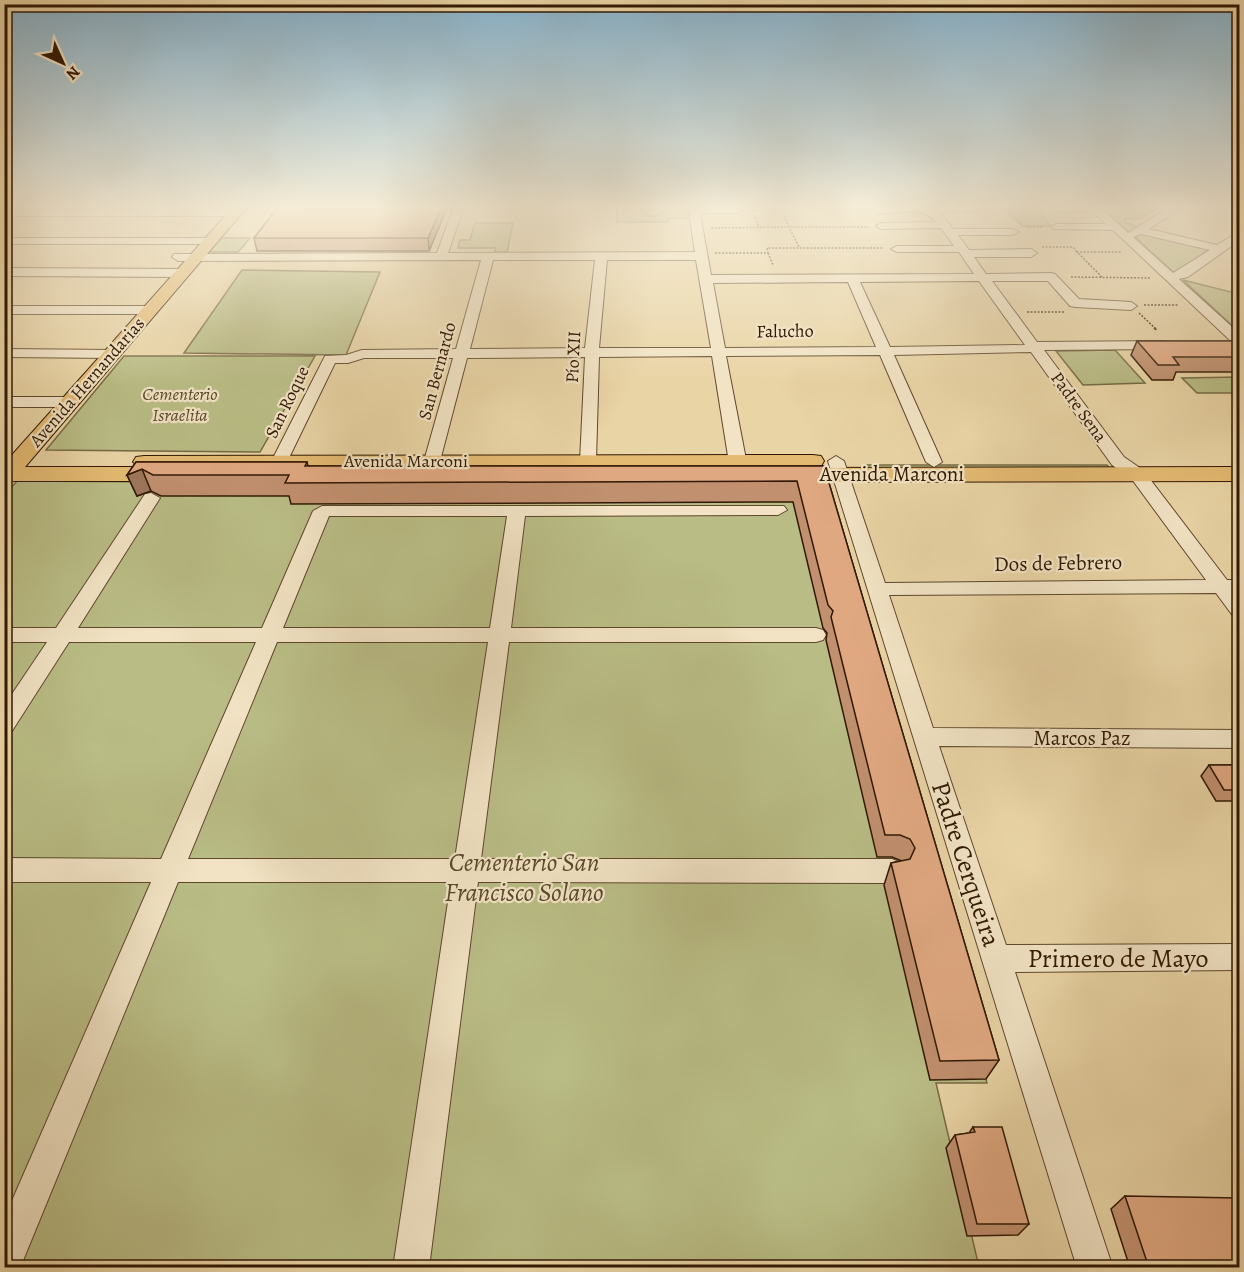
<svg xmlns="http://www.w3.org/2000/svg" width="1244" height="1272" viewBox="0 0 1244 1272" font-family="Alegreya,serif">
	<rect width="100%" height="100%" fill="#e9d4a5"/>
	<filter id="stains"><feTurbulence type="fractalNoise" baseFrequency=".00333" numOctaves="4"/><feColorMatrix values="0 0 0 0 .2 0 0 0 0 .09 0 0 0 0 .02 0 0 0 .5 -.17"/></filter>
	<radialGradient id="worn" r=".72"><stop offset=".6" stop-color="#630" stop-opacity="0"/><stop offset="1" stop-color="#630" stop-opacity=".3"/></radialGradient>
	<path fill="#b9bc85" stroke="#756a44" stroke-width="1.5" d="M617,206H640L641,212H655V206H685L687,218H668V222H617Z
		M1100,206C1117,206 1130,211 1146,214L1141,218L1125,219V222L1137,227L1129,232Z
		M1008,210H1036L1051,226H1022Z
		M475,223H513L507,252H495V248H458L460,240H470Z
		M1144,232L1210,249L1175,274L1135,237Z
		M221,238H250L238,252H209Z
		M242,270L380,272L346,355L184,353Z
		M1183,280L1239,294V332Z
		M1115,350L1145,383L1083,385L1056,351Z
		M124,356H315L260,452L46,450Z
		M1239,377V393H1197L1182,378Z
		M865,465H1107L1111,470H866Z
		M17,481L822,486L987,1083H936L979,1267L5,1268L4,496Z"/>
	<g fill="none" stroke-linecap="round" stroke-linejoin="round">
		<g stroke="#5f472c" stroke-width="2">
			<path id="minor" d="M454,206H464L448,253L695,252L688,206L742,208L743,210L738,213H700L711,275L974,274L959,252H897L891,249L897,246H954L941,228L882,229L876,226L882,223L936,222C925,206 896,213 879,214L874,211C886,202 918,205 933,210L937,206H981L985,209L984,211L943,212L942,215L953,229H1013L1019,232L1013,235H958L969,250L1031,249L1037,253L1031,257H974L986,274L1051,273L1055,274L1079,299L1131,302L1137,306L1131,310L1075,307L1070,306L1048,281H992L1037,342L1164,341L1171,345L1164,349L1044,350L1124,457L1143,470L1227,580H1240V592H1237L1240,596V618L1233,616L1216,593L889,595L933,728L1240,730V748L939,746L1006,945L1240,944V970L1015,972L1113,1268H1077L828,461L836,456L844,461L885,583L1206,580L1131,478L1112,465L1031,352L894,355L942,462L934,467L926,462L880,355L726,356L749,475L740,480L731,475L712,356L599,357L596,461L588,466L580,461L585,357L467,358L440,461L432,466L424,461L453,358H364L348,363H335L287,462L279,467L273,466L271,462L325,356L346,355L362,350L456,349L481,260L178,261L172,257L174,254L437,253ZM493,260H595L585,348L470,349ZM607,260H696L711,348H599ZM979,281L1025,345L890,347L860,282ZM848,282L876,347L725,348L713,283Z
				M661,206H676L654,216L645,214Z
				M1058,206H1099L1128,233L1171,206H1184L1149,229L1217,245L1240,231V240L1188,277L1179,279L1240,334V346L1235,345L1113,230L1053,229L1051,227L1057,224H1106L1093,212L1055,211L1054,209ZM1141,234L1210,250L1173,273L1133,237Z
				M1226,206H1240V211L1227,208Z
				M4,210H235L240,213L235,216H4Z
				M4,238H210L216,241L210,244H4Z
				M4,268L183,269L189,273L183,277L4,276Z
				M4,306H151L158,310L151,314H4Z
				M4,349L113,350L120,354L113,358L4,357Z
				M4,397H71L79,402L71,407H4Z
				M151,493L160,498L78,628H262L313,511L322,506H784L787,510L778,515L525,516L511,628H816L823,630L826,635L823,640L816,642H509L481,859H892L901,863L905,871L901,879L892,883L478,882L429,1268H393L451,882H178L20,1268H4V1219L151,882H4V858L161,859L256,642H69L12,731L4,734V706L47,642H4V628H56L145,494ZM329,516H507L490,628H283ZM277,642H488L455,859H188Z"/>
		</g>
		<g stroke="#311803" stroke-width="2">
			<path id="major" d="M234,206H248L25,467H140L133,462L136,457L144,456L813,455L821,456L824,461L821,466L813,467L168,468L175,474L172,479L164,481H14L4,484V464Z
				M1240,467V481L791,482L783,480L780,475L783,470L791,468Z"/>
		</g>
		<path stroke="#311803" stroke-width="1.5" stroke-dasharray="2 1.5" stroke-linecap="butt" d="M780,206L789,227H869
			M752,210L841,209L840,206
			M753,211L759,228
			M1014,220L1004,209H1040L1046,216
			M1026,227H1043
			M711,228L789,227L799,247
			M1042,247H1073L1077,252
			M715,253H768L767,248H884
			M768,253L773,265
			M1071,277L1151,278
			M1102,277L1077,252H1122
			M1144,305H1179
			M1027,312H1065
			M1139,313L1156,329"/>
		<path stroke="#311803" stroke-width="2" stroke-dasharray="3 2" stroke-linecap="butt" d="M1154,328L1158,331"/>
		<use href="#minor" fill="#f1e3c4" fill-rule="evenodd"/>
		<use href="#major" fill="#e4ba72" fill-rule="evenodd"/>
	</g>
	<path fill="#c1906f" stroke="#311803" stroke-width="1.5" d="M279,206H319L318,208H394L395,206H448L429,251H257L254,238Z
		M1129,206H1161L1152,212Z
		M1137,341H1239V372H1176L1173,380H1152L1131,355Z
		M136,462H307L308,466H824L999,1060L986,1079L930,1080L884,885L891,863L902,861L892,857H877L826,640L827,633L823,628L793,502L291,504L289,496H161L151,491L137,496L127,475Z
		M1209,765H1239V801H1216L1201,776Z
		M973,1127L1029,1224L1018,1235L967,1236L946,1148L955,1135L969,1133Z
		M1125,1196L1239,1268H1130L1111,1209Z"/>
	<path fill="#9d765a" stroke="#311803" stroke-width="1.5" d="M309,206H319L311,220L308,208Z
		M442,206H448L429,251L428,238Z
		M1154,206H1161L1152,212Z
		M142,469L151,491L137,496L127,475Z"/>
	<path fill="#e0a881" stroke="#311803" stroke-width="1.5" d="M279,206H309L308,208H394L395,206H442L428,238H254Z
		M1137,341H1239V357H1173L1179,365H1158Z
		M136,462H307L305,466H824L999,1060L940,1061L891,863L910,859L915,848L910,839L900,835H885L831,617L833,611L828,605L797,481L285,483L289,475H153L142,469L127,475Z
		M1209,765H1239V790H1224Z
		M973,1127H1002L1029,1224H977L955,1135L975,1132Z
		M1125,1196L1239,1198V1268H1149Z"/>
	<linearGradient id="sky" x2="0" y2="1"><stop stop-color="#88b5d0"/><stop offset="0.54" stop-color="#f5ecd6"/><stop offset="1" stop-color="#f5ecd6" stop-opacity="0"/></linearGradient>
	<rect width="1244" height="384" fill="url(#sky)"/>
	<g text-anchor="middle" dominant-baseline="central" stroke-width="4.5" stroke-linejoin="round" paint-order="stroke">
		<g font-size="18" fill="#311803" stroke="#f1e3c4">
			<text transform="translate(785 331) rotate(-1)">Falucho</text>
			<text transform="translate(573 357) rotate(-87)">Pío XII</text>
			<text transform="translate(437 371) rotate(-75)">San Bernardo</text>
			<text transform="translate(87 382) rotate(-49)">Avenida Hernandarias</text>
			<text transform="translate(287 402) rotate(-64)">San Roque</text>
			<text transform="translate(1079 407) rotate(54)">Padre Sena</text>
			<text x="406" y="461">Avenida Marconi</text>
		</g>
		<g font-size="18" font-style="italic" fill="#5a492a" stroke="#f1e3c4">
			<text x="180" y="394">Cementerio<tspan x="180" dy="21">Israelita</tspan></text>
		</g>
		<g font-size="21" fill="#311803" stroke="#f1e3c4">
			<text x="892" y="474">Avenida Marconi</text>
			<text transform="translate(1058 563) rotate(-1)">Dos de Febrero</text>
			<text x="1082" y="738">Marcos Paz</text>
		</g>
		<g font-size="26" font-style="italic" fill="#5a492a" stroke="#f1e3c4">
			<text x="524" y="862">Cementerio San<tspan x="524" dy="30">Francisco Solano</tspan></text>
		</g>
		<g font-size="26" fill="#311803" stroke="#f1e3c4">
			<text transform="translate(966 864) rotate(72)">Padre Cerqueira</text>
			<text x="1118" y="958">Primero de Mayo</text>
		</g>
	</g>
	<rect width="1244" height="1272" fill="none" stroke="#e9d4a5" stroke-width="24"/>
	<rect x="6" y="6" width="1232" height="1260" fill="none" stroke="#311803" stroke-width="3"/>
	<rect x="12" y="12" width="1220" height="1248" fill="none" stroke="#311803" stroke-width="1.5"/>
	<g transform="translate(63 63) rotate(135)" stroke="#f1e3c4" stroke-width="4.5" paint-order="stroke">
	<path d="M0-4.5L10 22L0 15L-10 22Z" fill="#311803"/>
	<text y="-9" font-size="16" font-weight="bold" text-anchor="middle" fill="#311803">N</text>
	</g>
	<rect width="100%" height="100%" filter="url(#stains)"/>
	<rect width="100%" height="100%" fill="url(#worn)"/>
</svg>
